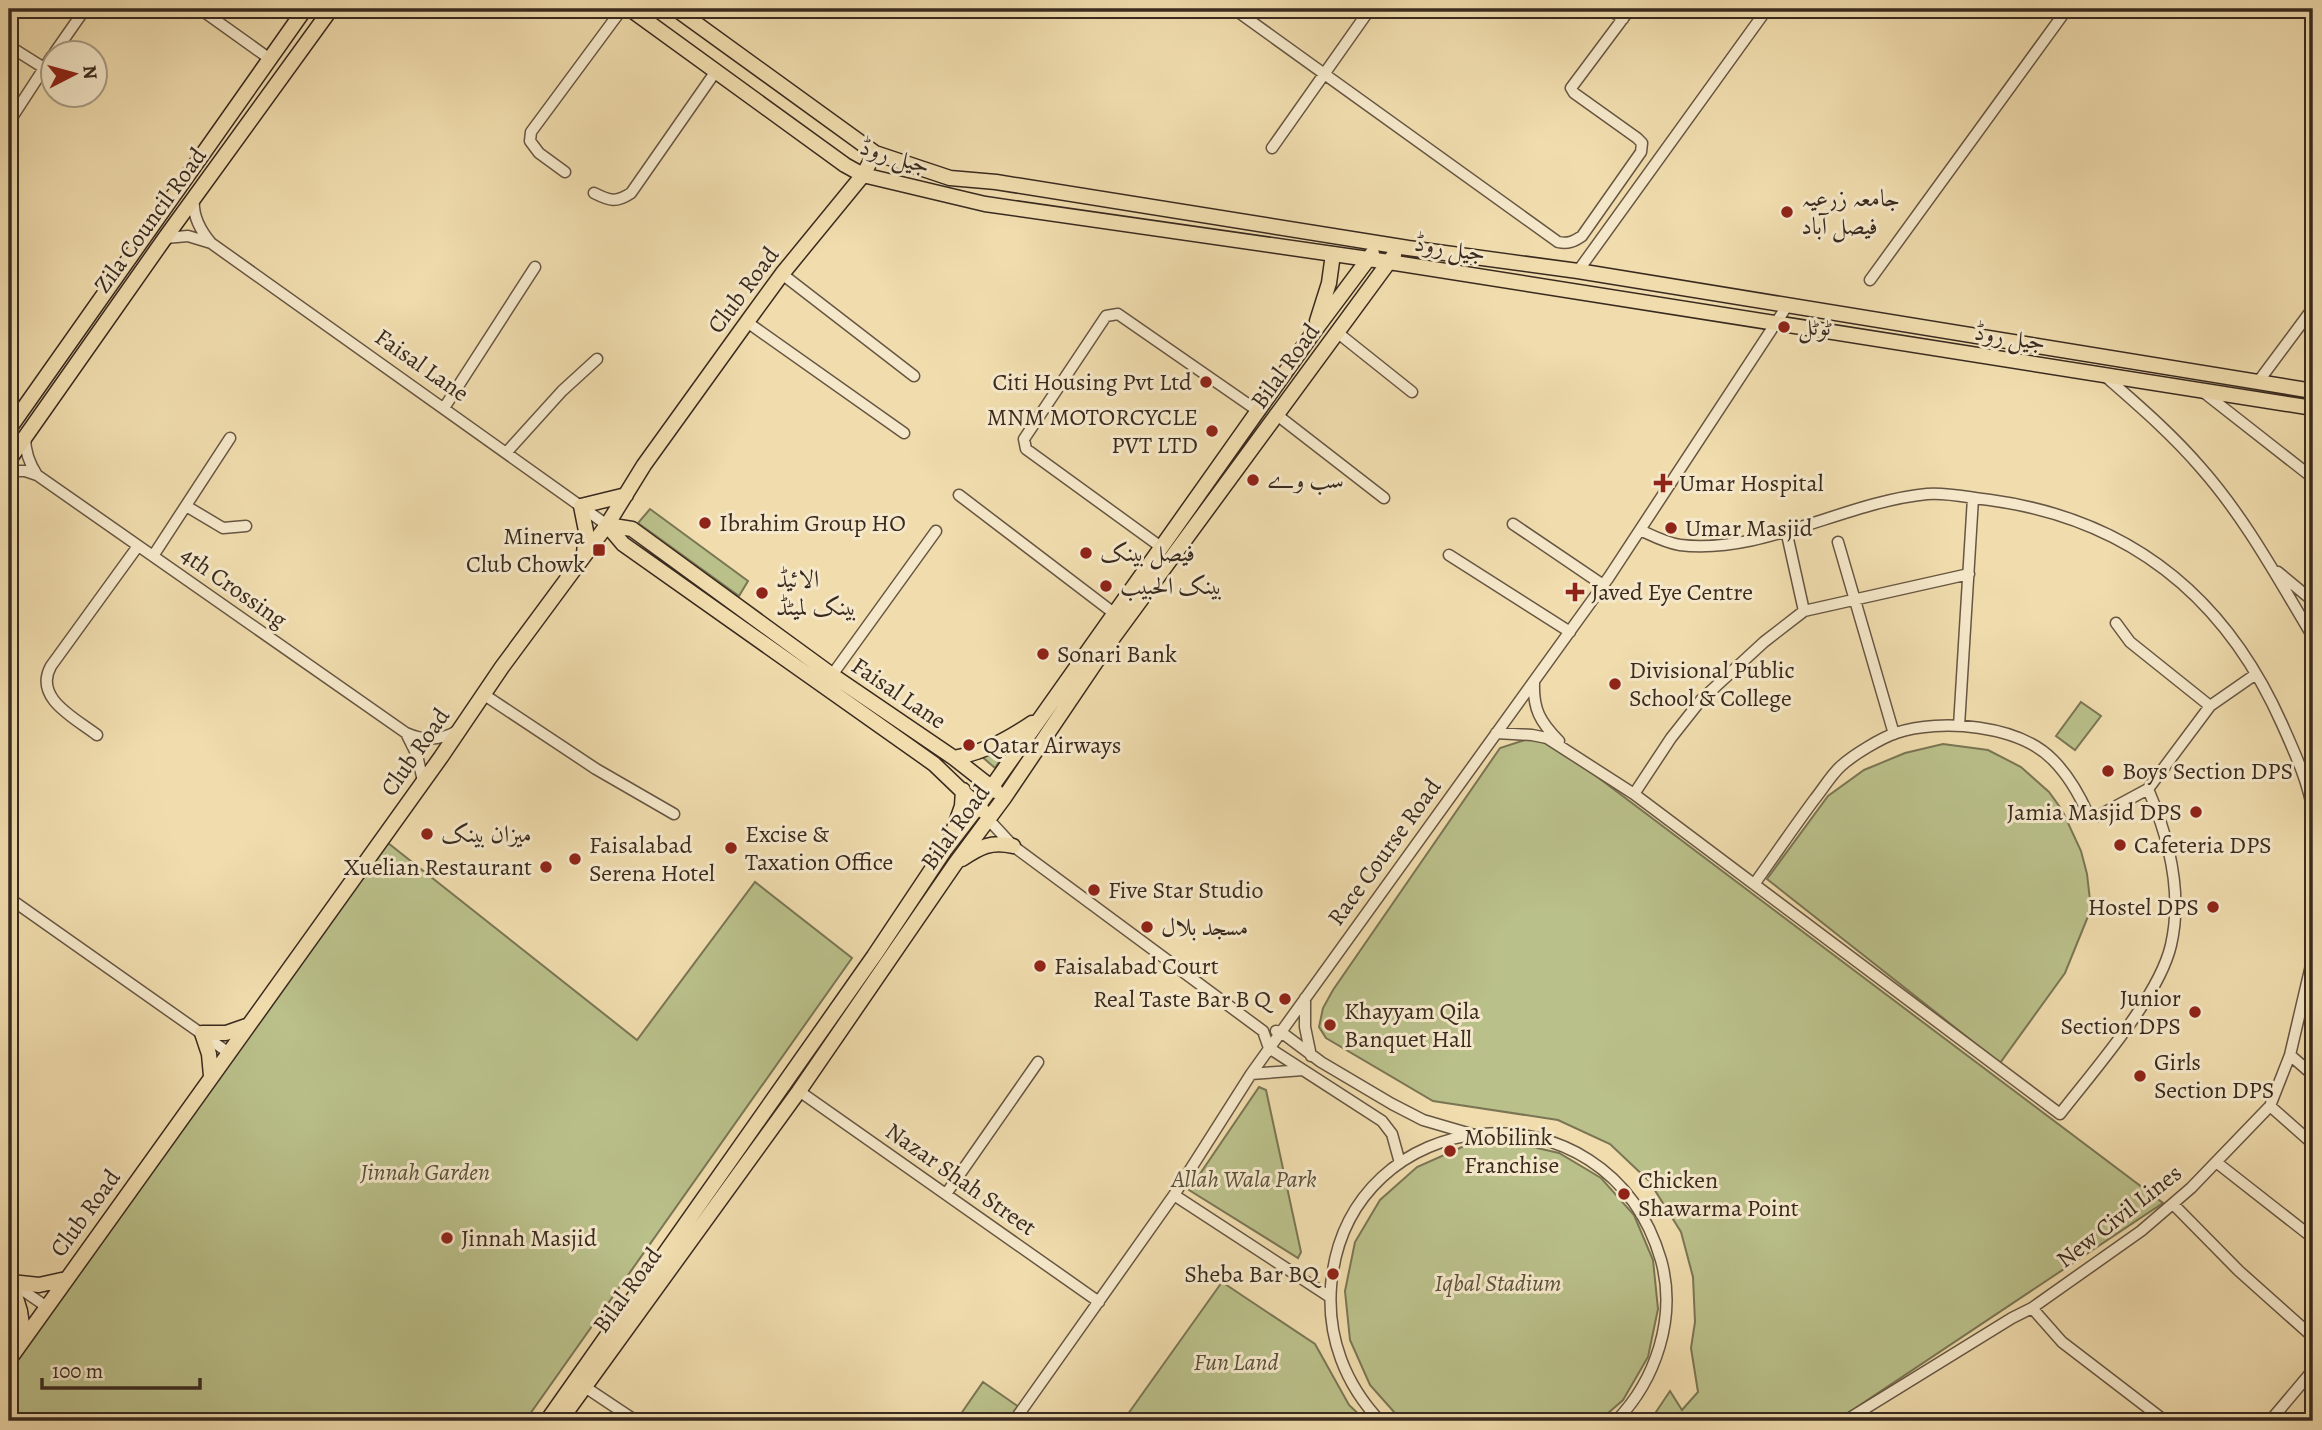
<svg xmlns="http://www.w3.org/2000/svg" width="2322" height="1430" viewBox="0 0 2322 1430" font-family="Alegreya,Amiri,serif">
	<rect width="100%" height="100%" fill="#f0dcad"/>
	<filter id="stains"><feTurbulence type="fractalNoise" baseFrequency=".00286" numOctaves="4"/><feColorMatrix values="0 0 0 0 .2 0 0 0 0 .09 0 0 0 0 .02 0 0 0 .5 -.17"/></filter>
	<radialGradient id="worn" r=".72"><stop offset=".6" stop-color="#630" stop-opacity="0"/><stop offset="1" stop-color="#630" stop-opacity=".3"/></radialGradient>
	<path fill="#bac08a" stroke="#7a7554" stroke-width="2" d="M650,509L748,581L739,596L638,523Z
		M2081,702L2101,716L2075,750L2056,736Z
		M1528,739L1555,745L2163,1203L1836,1421H1650L1670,1391L1682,1410L1698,1392L1691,1348L1695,1322L1693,1277L1681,1232L1649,1181L1610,1144L1558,1120L1433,1101L1326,1038L1319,1027L1323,1008L1333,990L1500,748Z
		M1011,744L995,768L980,755Z
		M1943,744L1988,750L2021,767L2049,792L2062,810L2081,851L2087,874L2091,909L2065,973L2000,1063L1767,879L1828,796L1864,770L1905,753Z
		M383,839L637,1040L755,882L852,958L525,1421H9V1372Z
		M1259,1087L1266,1090L1301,1252L1298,1258L1189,1190Z
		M1511,1142L1559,1153L1601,1178L1634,1215L1653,1260L1658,1309L1648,1357L1623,1400L1599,1421H1402L1370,1385L1350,1340L1345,1291L1355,1242L1380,1200L1417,1167L1462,1147Z
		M1222,1282L1315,1344L1349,1405L1366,1421H1123Z
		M983,1382L1039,1421H956Z"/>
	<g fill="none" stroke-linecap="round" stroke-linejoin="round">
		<g stroke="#675642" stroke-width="13">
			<path id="minor" d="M200,9L270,59
				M1234,9L1558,242C1568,244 1573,242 1582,236L1641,152L1642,143L1637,138L1574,93L1571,88L1630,9
				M1609,9L1623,19
				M9,46L44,68
				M55,52L85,9
				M9,122L52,56
				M1272,148L1370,9
				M565,172L539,153L530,141L531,132L622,9
				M594,193C610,201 616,203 631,193L716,71
				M194,198C192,215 200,230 211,243L607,525
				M165,238L188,236L211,243
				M1578,271L1767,9
				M782,274L914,376
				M1870,280L2067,9
				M747,322L904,433
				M1338,333L1412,392
				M2105,376C2138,405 2172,434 2201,468C2246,519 2278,579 2313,637
				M2258,382L2313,308
				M2202,391L2313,478
				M444,408L535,267
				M1277,415L1384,498
				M25,437C25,452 29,463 37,475
				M506,453L562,391L597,359
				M9,471H25L37,475L406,733C424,741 440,741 457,731
				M959,495L1115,614
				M186,506L223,528L246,526
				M1513,524L1603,585
				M1640,530C1653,536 1666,543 1680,545C1761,555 1845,502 1927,494C1947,492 1970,498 1990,500C2129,519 2225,596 2282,724C2294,751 2309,783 2313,813
				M1838,542L1894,734
				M1161,547L1026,449L1024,439L1106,316L1118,314L1258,411
				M1449,555L1570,632
				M153,556L230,438
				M2278,572L2313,601
				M1804,611L1969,574
				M2116,623L2130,642L2210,706
				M832,675L936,531
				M1534,683C1533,709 1540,722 1559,741
				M483,694L596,769L674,814
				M1959,726L1973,498
				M406,733L417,755L423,781
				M1496,733L1532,735L1547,738L1634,794L2060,1114C2094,1070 2159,997 2171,945C2183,893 2169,838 2148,789
				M97,735C75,718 33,698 51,666L138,546
				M1634,794L1671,738L1701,700L1764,642L1804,611L1786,530
				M988,819L1013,846L1263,1031L1269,1048L1382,1121L1392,1134L1400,1163
				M1755,883C1775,855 1794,827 1814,800C1823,789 1831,775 1841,766C1853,755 1881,738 1896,733C1941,718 2019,725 2053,760C2069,776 2079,794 2088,814L2098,816L2148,789L2210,706L2256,674
				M9,898L229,1053
				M1305,998V1027L1311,1056
				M1276,1031L1281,1032L1321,1062L1392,1104L1423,1120L1471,1134
				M2290,1055L2313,1075
				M1251,1074L1303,1070
				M799,1091L1099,1302
				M2270,1106L2313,1144
				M2216,1162L2313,1238
				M946,1194L1038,1062
				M1174,1195L1330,1297
				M2173,1204L2239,1271L2313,1337
				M12,1283L47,1307
				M2032,1308L2062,1342L2165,1421
				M585,1387L636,1421
				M1014,1421L1174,1195L1251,1074L1281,1032L1609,577L1787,306
				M1380,1421C1345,1384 1327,1337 1331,1286C1347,1100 1607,1075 1661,1260C1677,1317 1656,1380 1616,1421
				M1845,1421L2012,1318L2032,1308L2141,1231L2191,1188L2270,1106L2290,1055L2313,957
				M2270,1421L2313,1370"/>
		</g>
		<g stroke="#392a1f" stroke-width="17">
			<path id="major" d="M630,9L845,165L863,175L985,204L1389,262L2313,408
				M676,9L875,153L950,178L996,182L1408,248L1578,271L2313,391
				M1317,321L1329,283L1333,254
				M9,429L305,9
				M9,460L165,238L331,9
				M607,525L632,529L832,675L954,758L996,791
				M607,525L623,544L934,764L983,811
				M584,554L586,531L581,506L626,495
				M954,758C984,752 1007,740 1032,723
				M952,834L962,806L963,790
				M962,859C980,847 991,841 1013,846
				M211,1076L209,1054L202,1033H226L249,1025
				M11,1282L20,1311L24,1339
				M11,1282L39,1285L66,1279
				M9,1360L441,757L502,667L607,525L644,465L747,322L782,274L863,175L875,153
				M547,1421L874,956L944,851L979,805L1313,333L1372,254
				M560,1421L799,1091L955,864L1004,798L1104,650L1394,255"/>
		</g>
		<use href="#minor" stroke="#f5e8ca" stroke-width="10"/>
		<use href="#major" stroke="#f0dcad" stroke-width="14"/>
	</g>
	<g fill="#8f2418" stroke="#f5e8ca" stroke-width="2.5">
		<circle cx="1787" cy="212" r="7"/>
		<circle cx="1784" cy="327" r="7"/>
		<circle cx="1206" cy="382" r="7"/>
		<circle cx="1212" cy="431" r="7"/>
		<circle cx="1253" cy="480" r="7"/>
		<path d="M1659.5 472.5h7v7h7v7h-7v7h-7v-7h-7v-7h7z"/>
		<circle cx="705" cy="523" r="7"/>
		<circle cx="1671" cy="528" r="7"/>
		<rect x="592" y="543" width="14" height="14" rx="3.5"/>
		<circle cx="1086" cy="553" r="7"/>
		<circle cx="1106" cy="586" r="7"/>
		<path d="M1571.5 581.5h7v7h7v7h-7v7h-7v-7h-7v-7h7z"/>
		<circle cx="762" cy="593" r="7"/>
		<circle cx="1043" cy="654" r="7"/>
		<circle cx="1615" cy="684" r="7"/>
		<circle cx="969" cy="745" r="7"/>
		<circle cx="2108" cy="771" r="7"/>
		<circle cx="2196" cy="812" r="7"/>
		<circle cx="427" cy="834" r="7"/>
		<circle cx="2120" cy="845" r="7"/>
		<circle cx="731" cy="848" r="7"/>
		<circle cx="575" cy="859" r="7"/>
		<circle cx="546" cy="867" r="7"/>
		<circle cx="1094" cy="890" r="7"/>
		<circle cx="2213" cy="907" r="7"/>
		<circle cx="1147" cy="927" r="7"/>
		<circle cx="1040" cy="966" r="7"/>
		<circle cx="1285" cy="999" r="7"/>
		<circle cx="2195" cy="1012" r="7"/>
		<circle cx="1330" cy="1025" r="7"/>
		<circle cx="2140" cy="1076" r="7"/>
		<circle cx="1450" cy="1151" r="7"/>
		<circle cx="1624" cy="1194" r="7"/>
		<circle cx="447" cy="1238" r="7"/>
		<circle cx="1333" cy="1274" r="7"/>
	</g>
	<g text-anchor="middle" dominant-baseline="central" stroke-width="6" stroke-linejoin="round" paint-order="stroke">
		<g font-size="24" fill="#392a1f" stroke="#f5e8ca">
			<text transform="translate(895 156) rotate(17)">جیل روڈ</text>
			<text transform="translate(150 220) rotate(-54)">Zila Council Road</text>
			<text transform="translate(1450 248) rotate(9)">جیل روڈ</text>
			<text transform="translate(743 290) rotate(-53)">Club Road</text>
			<text transform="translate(2010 337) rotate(9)">جیل روڈ</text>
			<text transform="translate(422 365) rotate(35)">Faisal Lane</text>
			<text transform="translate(1285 366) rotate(-54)">Bilal Road</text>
			<text transform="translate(234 587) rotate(35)">4th Crossing</text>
			<text transform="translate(899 693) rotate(34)">Faisal Lane</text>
			<text transform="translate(415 752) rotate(-55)">Club Road</text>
			<text transform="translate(955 827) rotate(-54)">Bilal Road</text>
			<text transform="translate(1384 852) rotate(-54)">Race Course Road</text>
			<text transform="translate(961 1179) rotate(35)">Nazar Shah Street</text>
			<text transform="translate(85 1213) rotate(-54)">Club Road</text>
			<text transform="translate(2119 1216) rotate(-38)">New Civil Lines</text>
			<text transform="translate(627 1290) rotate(-54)">Bilal Road</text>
		</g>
		<g font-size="24" fill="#392a1f" stroke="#f5e8ca" text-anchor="start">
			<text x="1801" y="198">جامعہ زرعیہ<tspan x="1801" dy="28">فیصل آباد</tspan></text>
			<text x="1798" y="327">ٹوٹل</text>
			<text x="1192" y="382" text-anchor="end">Citi Housing Pvt Ltd</text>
			<text x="1198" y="417" text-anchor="end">MNM MOTORCYCLE<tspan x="1198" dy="28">PVT LTD</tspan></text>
			<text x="1267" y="480">سب وے</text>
			<text x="1679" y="483">Umar Hospital</text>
			<text x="719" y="523">Ibrahim Group HO</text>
			<text x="1685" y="528">Umar Masjid</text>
			<text x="585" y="536" text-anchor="end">Minerva<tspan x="585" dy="28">Club Chowk</tspan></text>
			<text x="1100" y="553">فیصل بینک</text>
			<text x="776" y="579">الائیڈ<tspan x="776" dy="28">بینک لمیٹڈ</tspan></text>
			<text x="1120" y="586">بينک الحبيب</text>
			<text x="1591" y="592">Javed Eye Centre</text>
			<text x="1057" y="654">Sonari Bank</text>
			<text x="1629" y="670">Divisional Public<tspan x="1629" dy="28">School &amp; College</tspan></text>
			<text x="983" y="745">Qatar Airways</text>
			<text x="2122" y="771">Boys Section DPS</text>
			<text x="2182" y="812" text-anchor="end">Jamia Masjid DPS</text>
			<text x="441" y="834">میزان بینک</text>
			<text x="745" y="834">Excise &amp;<tspan x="745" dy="28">Taxation Office</tspan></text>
			<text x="589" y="845">Faisalabad<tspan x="589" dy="28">Serena Hotel</tspan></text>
			<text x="2134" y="845">Cafeteria DPS</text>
			<text x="532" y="867" text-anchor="end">Xuelian Restaurant</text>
			<text x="1108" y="890">Five Star Studio</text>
			<text x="2199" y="907" text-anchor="end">Hostel DPS</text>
			<text x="1161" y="927">مسجد بلال</text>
			<text x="1054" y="966">Faisalabad Court</text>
			<text x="2181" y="998" text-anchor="end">Junior<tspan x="2181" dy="28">Section DPS</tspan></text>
			<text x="1271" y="999" text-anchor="end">Real Taste Bar B Q</text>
			<text x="1344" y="1011">Khayyam Qila<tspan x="1344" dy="28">Banquet Hall</tspan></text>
			<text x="2154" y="1062">Girls<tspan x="2154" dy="28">Section DPS</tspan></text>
			<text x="1464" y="1137">Mobilink<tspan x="1464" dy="28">Franchise</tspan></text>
			<text x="1638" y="1180">Chicken<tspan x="1638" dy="28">Shawarma Point</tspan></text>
			<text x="461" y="1238">Jinnah Masjid</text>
			<text x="1319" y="1274" text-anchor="end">Sheba Bar BQ</text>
		</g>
		<g font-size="24" font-style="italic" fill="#59503a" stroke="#f5e8ca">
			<text x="425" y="1172">Jinnah Garden</text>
			<text x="1244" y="1179">Allah Wala Park</text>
			<text x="1498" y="1283">Iqbal Stadium</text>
			<text x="1236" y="1362">Fun Land</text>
		</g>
	</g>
	<rect width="2322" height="1430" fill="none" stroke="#f0dcad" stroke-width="35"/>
	<rect x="10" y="10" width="2301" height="1409" fill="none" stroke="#392a1f" stroke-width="3.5"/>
	<rect x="18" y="18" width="2287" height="1395" fill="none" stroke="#392a1f" stroke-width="2"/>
	<g transform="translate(74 74) rotate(84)"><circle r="33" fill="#f5e8ca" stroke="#aa9c86" stroke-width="2"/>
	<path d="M0-5L12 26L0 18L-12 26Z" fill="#8f2418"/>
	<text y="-10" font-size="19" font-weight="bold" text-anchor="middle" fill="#392a1f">N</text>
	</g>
	<path d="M42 1378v10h158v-10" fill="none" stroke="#392a1f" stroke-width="3.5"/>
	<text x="52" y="1378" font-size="21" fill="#392a1f" stroke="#f5e8ca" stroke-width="5" paint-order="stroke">100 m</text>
	<rect width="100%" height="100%" filter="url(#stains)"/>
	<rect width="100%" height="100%" fill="url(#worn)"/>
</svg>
